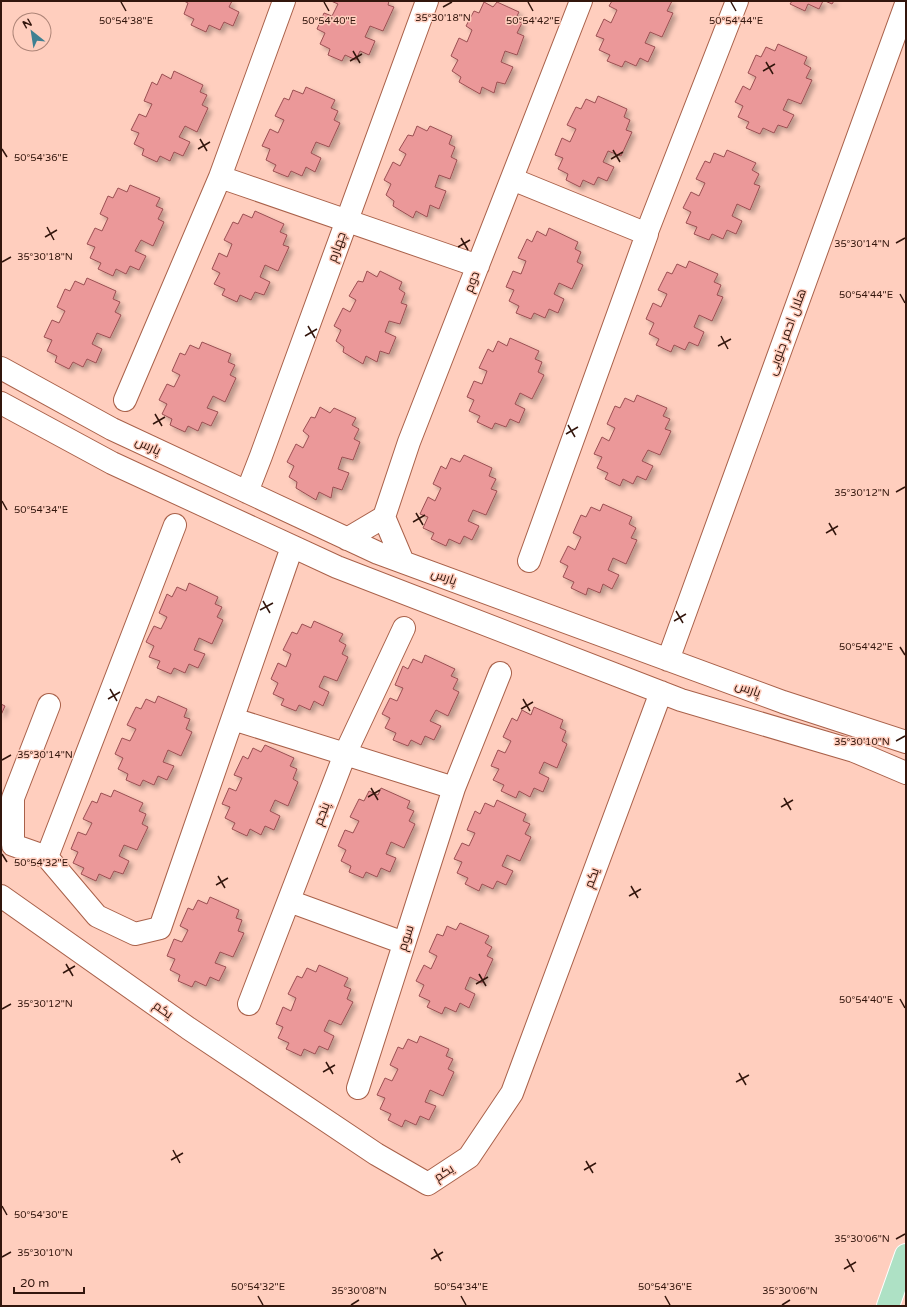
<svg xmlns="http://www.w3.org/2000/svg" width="907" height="1307" font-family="'Varela Round',Cairo,sans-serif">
<defs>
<filter id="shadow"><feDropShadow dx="3.5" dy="3.5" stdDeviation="2" flood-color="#0004"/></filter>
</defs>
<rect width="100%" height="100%" fill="#ffcebe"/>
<path fill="#eb9899" stroke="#9a4f52" filter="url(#shadow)" d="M184,1H232L229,7L239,12L233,26L224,22L220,30L209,25L206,32L191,25L194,19L184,14L188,3Z
M331,1H389L388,5L394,7L383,31L370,26L365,37L375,41L369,55L360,51L356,60L345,55L342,61L328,55L330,49L320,44L325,33L317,29L324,13L332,16L338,4Z
M612,1H672L667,11L673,13L662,37L650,32L645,43L655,47L648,62L640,58L636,66L625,61L622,67L607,61L610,55L599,50L604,39L596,36L604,19L611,23L617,10L609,6Z
M792,1H823L819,9L808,4L805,11L790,4Z
M825,1H834L832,4Z
M484,2L493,7L497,2L519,12L515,20L522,23L517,33L524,36L517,55L505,51L501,62L513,67L505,84L497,82L494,93L482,87L480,94L459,82L461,77L452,71L458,60L451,56L459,38L467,42L472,30L466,26L474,11L479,13Z
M778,44L807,57L804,64L811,68L806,78L812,80L801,104L788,99L783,110L794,115L787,128L778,125L774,133L763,128L760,134L746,128L749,122L738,117L743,106L735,102L743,86L750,90L756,77L748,73L756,55L761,57L766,47L775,51Z
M174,71L203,85L200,92L207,95L202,105L208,108L197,132L185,126L179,137L190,142L183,156L174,152L170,161L160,156L157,162L142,155L144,149L134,144L139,133L131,130L139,114L146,117L152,104L144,101L152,82L157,85L162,74L171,79Z
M306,87L335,100L331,108L338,111L334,120L340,123L329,147L316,142L311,153L321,158L315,172L306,167L302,176L291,171L288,177L273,171L276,165L266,160L270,149L262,146L270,129L278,133L284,120L275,116L284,98L289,100L293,90L303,94Z
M598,96L627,109L624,117L630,120L626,130L632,132L621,156L608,151L603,162L614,167L607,181L598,177L594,185L583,180L580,187L566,180L568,174L558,169L563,158L555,155L562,138L570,142L576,129L567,125L576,107L581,109L586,99L595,103Z
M417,126L427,131L430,126L452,136L449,144L455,147L451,157L457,160L450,179L439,175L435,187L446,191L439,209L430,205L427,217L416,211L413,218L393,206L394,201L386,195L391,184L384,180L393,162L400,166L406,154L399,150L408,135L413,136Z
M727,150L756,163L752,170L759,174L754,184L760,186L750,210L737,204L732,216L742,221L736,234L727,230L723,239L712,234L709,240L694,234L697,227L686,223L691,212L683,208L691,192L699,196L705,183L696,179L705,161L710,163L714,153L724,157Z
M130,185L160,198L156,206L163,209L158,219L164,222L153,246L141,240L135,251L146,256L139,270L130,266L126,274L116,269L113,276L98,269L101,263L90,258L95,247L87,244L95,228L102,231L108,218L100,214L108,196L113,198L118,188L127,192Z
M255,211L284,224L280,232L287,235L283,245L289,247L278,271L265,265L260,277L270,282L264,295L255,292L251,300L240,295L237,302L222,295L225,289L214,284L220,273L212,269L219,253L227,257L232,244L224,240L233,222L238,224L243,214L252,218Z
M549,228L578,242L575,249L581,252L577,262L583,265L572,289L559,283L554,294L564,299L558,313L549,309L545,318L534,313L531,319L516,313L519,306L509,301L514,290L506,287L513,271L521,274L526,261L518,258L527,239L532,242L537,231L546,236Z
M689,261L718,274L714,282L721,285L717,295L723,297L712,321L699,315L694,327L704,332L698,346L689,342L685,350L674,345L671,352L656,345L659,339L649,334L654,323L646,319L653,303L661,307L667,294L658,290L667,272L672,274L677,264L686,268Z
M367,271L377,277L380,271L402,282L399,289L405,293L401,303L407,305L400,324L389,321L385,332L396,337L389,354L380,351L377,362L366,356L363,364L343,352L344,347L336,341L341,330L334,326L343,308L350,312L356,300L349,296L358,281L363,282Z
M87,278L116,291L113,299L120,302L115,312L121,315L110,338L97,333L92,344L102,349L96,363L87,359L83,367L73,362L69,369L55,362L57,356L47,351L52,340L44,337L52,320L59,323L65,311L57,307L65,289L70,291L75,281L84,285Z
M510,338L539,351L535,359L542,362L538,372L544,375L532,399L520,393L515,404L525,409L519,423L510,419L506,427L495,423L492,429L477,422L480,416L469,411L474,400L467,397L474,381L482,384L487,371L479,368L488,349L493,352L498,341L507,346Z
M202,342L231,354L228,362L235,365L230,375L236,378L225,402L213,396L207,408L218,412L211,426L202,422L198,431L188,426L185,432L170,425L172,419L162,414L167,404L159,400L167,384L174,387L180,375L172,371L180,353L185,355L190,345L199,349Z
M637,395L667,408L663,416L670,419L665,429L671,431L660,455L648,450L642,461L653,466L646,480L637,476L633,484L623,479L620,486L605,479L608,473L597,468L602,457L594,454L602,437L609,441L615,428L607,424L615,406L620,408L625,398L634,402Z
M320,407L330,413L334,408L356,418L352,425L359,429L354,439L360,442L353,460L342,457L338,469L349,473L342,490L333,487L331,498L319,492L316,500L296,488L297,482L289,477L294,466L287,462L296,444L303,448L309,436L303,431L311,417L315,418Z
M464,455L492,468L489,476L496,479L491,489L497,491L486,515L473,510L468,521L479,526L472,540L464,536L460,544L449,539L446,546L431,539L434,533L423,528L428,517L420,514L428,497L435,501L441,488L433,484L441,466L446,469L451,458L460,462Z
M603,504L632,517L629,524L636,528L631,538L637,540L626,564L613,558L608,570L619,575L612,589L603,584L600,593L588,588L586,595L571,588L574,582L563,577L568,566L560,562L568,546L575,550L581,537L573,533L581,515L586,517L591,507L600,511Z
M189,583L218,597L215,604L222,607L217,617L223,620L212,644L199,638L194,650L205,654L198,668L189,664L185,673L174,668L171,674L157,668L160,661L149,657L154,646L146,642L154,626L161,629L167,617L159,613L167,594L172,597L177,587L186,591Z
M314,621L343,634L339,641L346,645L342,654L348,657L337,681L324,676L319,687L329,692L323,706L314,701L310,710L299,705L296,711L281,705L284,699L273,694L278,683L271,679L278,663L286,667L291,654L283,650L292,632L297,634L302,624L311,628Z
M425,655L455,669L451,676L458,679L453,689L459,692L448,716L436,710L430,721L441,726L434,740L425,736L421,745L411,740L408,746L393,740L396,733L385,728L390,718L382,714L390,698L397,701L403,688L395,685L403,666L408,669L413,659L422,663Z
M158,696L187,709L184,717L190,719L186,729L192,732L181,756L168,750L163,762L174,766L167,780L158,776L154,785L143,780L140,786L126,780L128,774L118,769L123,758L115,754L122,738L130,741L136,729L127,725L136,707L141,709L146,699L155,703Z
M1,704L5,706L1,715Z
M534,707L563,720L560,728L566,731L562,741L567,744L557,768L544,762L539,773L549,778L543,792L534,788L530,797L519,791L516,798L501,791L504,785L493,780L499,769L491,766L498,750L505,753L511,741L503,737L512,718L517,721L522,710L531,715Z
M265,745L294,758L290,766L297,769L293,779L298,782L288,806L275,800L270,811L280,816L274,830L265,826L261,835L250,829L247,836L232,829L235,823L225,818L230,807L222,804L229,788L236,791L242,778L234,775L243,756L248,759L253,748L261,752Z
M381,788L410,801L407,808L414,811L409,821L415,824L404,848L391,842L386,854L396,858L390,872L381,868L377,877L366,872L363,878L349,872L351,866L341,861L346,850L338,846L345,830L353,833L359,821L350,817L359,799L364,801L369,791L378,795Z
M114,790L143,803L139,811L146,814L142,824L148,827L137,850L124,845L119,856L129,861L123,874L114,871L110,879L99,874L96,881L81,874L84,868L73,863L78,852L71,849L78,832L86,835L92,823L83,819L92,801L97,803L101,793L111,797Z
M497,800L526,814L523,821L530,824L525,834L531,837L520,861L507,855L502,866L513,871L506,885L497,881L493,889L482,884L479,891L465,884L468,878L457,873L462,862L454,859L462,843L469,846L475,833L467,830L475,811L480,814L485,803L494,807Z
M210,897L239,910L236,918L242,920L238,931L244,933L233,957L220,952L215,963L226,967L219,981L210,977L206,986L195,981L192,987L178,981L180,975L170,970L175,959L167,956L174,939L182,942L188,930L180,926L188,908L193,910L198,900L207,904Z
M460,923L489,936L485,943L492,947L487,956L493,959L482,983L470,977L465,989L475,994L469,1008L460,1003L456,1012L445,1007L442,1014L427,1007L430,1001L419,996L424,985L416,981L424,965L431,969L437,956L429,952L437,934L443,936L447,926L456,930Z
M319,965L348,978L344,986L351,989L347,999L353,1002L341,1025L329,1020L324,1031L334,1036L328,1050L319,1046L315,1054L304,1049L301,1056L286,1049L289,1043L278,1038L283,1027L276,1024L283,1007L291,1011L296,998L288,994L297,976L302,978L307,968L316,972Z
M420,1036L449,1049L446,1056L453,1059L448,1069L454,1072L443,1096L430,1090L425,1102L436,1106L429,1120L420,1116L416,1125L405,1120L402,1127L388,1120L391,1114L380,1109L385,1098L377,1095L385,1078L392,1081L398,1069L390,1065L398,1047L403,1049L408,1039L417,1043Z"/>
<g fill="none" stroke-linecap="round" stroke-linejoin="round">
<g stroke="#a9614a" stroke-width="24">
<path id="minor" d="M284,1L220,177L478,266
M512,179L647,234L529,561
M645,237L737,1
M1,368L112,429L378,553L783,702L906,742
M125,400L220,177
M1,403L112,463L337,567L681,700L854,751L906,773
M247,492L261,456L427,1
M175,525L47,857L97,916L135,934L160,928L292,547
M347,539L384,517
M403,562L384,517L409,442L581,1
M668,660L906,4
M233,719L454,788L358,1088
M454,788L500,673
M47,857L13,845V798L49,705
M1,896L188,1028L376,1154L428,1184L469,1157L512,1093L661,692
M289,901L404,943
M249,1004L345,754L404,628"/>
</g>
<g stroke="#fff" stroke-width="24">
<path id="major" d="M888,1306L906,1255"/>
</g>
<use href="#minor" stroke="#fff" stroke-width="22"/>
<use href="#major" stroke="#aee1c5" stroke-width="22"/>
</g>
<path fill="none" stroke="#33160d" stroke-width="1.5" d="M121,2L126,11M324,2L329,11M528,2L533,11M731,2L736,11M443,7L452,2M353,51L360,63M350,61L362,54M766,62L773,74M763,71L775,64M200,139L207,151M2,149L7,157M198,149L210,142M613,150L620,162M611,159L623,152M47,227L54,240M45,237L57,230M461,238L468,250M896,243L905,238M458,247L470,240M2,262L11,257M900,294L905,303M308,326L315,338M305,336L317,329M721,336L728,349M718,346L731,339M155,414L162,426M153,424L165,417M568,425L575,437M566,434L578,427M896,492L905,487M2,501L7,510M416,513L423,525M413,522L425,515M829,523L836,535M826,533L838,526M263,601L270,613M260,610L273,603M676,611L683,623M674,621L686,614M900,647L905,655M110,689L117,701M108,699L120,692M523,699L530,711M521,709L533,702M896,741L905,736M2,760L11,755M371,788L378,800M368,797L380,790M784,798L791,810M781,807L793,800M2,854L7,862M218,876L225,888M216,885L228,878M631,886L638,898M629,896L641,889M66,964L73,976M63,973L75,966M479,974L486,986M476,984L488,977M900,999L905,1008M2,1009L11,1004M326,1062L333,1074M323,1072L335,1065M739,1073L746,1085M736,1082L749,1075M173,1150L180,1163M171,1160L183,1153M586,1161L593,1173M584,1170L596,1163M2,1206L7,1215M896,1239L905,1234M434,1249L441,1261M2,1257L11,1252M431,1259L443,1252M847,1259L854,1272M844,1269L856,1262M258,1296L263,1305M461,1296L466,1305M665,1296L670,1305M351,1305L359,1300M782,1305L790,1300"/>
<g text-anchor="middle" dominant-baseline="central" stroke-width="3" stroke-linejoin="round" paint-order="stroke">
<g font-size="13" fill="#33160d" stroke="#ffcebe">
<text transform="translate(337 247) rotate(-70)">چهارم</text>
<text transform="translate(472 282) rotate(-69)">دوم</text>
<text transform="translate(787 332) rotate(-70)">هلال احمر جنوبی</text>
<text transform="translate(148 446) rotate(25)">پارس</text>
<text transform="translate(444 577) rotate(20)">پارس</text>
<text transform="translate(748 689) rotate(20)">پارس</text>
<text transform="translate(322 814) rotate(-69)">پنجم</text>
<text transform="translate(592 878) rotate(-70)">یکم</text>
<text transform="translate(406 938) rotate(-72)">سوم</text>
<text transform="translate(163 1010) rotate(35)">یکم</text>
<text transform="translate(444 1173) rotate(-33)">یکم</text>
</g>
</g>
<g font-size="10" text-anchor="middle" fill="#33160d" stroke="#ffcebe" stroke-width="3" stroke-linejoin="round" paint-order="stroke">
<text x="443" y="21">35°30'18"N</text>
<text x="126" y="24">50°54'38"E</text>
<text x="329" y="24">50°54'40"E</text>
<text x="533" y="24">50°54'42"E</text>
<text x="736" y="24">50°54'44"E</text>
<text x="41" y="161">50°54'36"E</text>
<text x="862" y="247">35°30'14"N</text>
<text x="45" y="260">35°30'18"N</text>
<text x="866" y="298">50°54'44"E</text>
<text x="862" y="496">35°30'12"N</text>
<text x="41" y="513">50°54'34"E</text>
<text x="866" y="650">50°54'42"E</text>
<text x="862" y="745">35°30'10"N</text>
<text x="45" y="758">35°30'14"N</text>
<text x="41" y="866">50°54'32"E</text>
<text x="866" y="1003">50°54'40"E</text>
<text x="45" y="1007">35°30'12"N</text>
<text x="41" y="1218">50°54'30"E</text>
<text x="862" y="1242">35°30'06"N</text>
<text x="45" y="1256">35°30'10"N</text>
<text x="258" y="1290">50°54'32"E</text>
<text x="461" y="1290">50°54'34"E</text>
<text x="665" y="1290">50°54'36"E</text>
<text x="359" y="1294">35°30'08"N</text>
<text x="790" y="1294">35°30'06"N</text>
</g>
<rect width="907" height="1307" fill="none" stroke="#33160d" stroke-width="4"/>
<g transform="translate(32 32) rotate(330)"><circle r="19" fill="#ffcebe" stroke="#ad8477"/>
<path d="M0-3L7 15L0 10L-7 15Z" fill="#3f8092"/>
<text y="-6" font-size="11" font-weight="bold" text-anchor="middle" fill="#33160d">N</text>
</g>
<path d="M14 1287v6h70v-6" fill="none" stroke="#33160d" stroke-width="2"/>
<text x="20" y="1287" font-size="12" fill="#33160d" stroke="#ffcebe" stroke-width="3" paint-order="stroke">20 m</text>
</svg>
